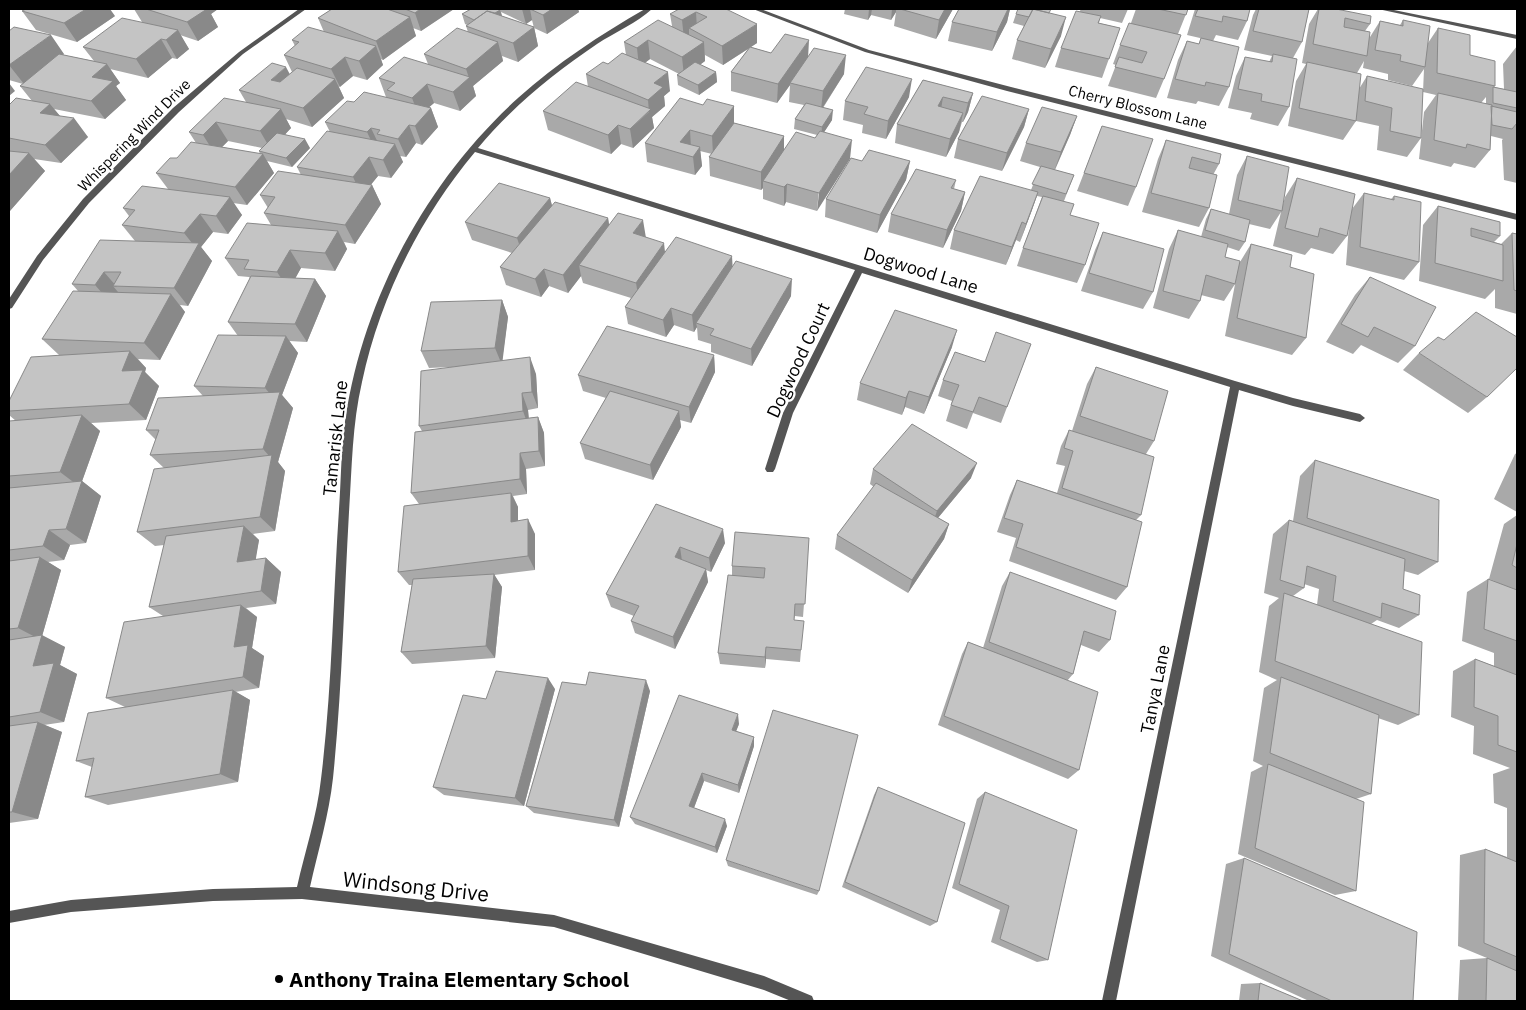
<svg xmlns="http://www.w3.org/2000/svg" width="1526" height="1010" font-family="'IBM Plex Sans',sans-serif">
<rect width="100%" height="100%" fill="#fff"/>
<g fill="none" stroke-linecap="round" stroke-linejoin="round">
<path fill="#555" fill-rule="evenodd" d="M299,9H306L243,54L179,112L89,203L43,260L12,308L9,309V299L37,256L83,199L173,108L239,52Z
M645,9H652C638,22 614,33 597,44C553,74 512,107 478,148L1235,381L1293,398L1360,414L1365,418L1360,422L1293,406L1239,390L1116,1001H1102L1230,387L862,273L793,413L775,469L773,472H767L765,469L783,413L855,270L475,152C420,218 380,297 362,382C352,425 352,468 349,512C344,601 342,690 333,778C329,815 318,851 310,887L554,915L764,976L812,996L814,1001H791L764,990L554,927L302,899L213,901L71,912L9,923V911L71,900L213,889L297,887C305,851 317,816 321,779C332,690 333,599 339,509C341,482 341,455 344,429C360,304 425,182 518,98C557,63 600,35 645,9Z
M753,9H761L869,50L1011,87L1517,214V220L1007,91L865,52Z
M1378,9H1389L1517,35V39Z"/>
</g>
<path fill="#a9a9a9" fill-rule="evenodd" d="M134,9H218L211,14L218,27L198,41L180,35L189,49L177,59L172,58L148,78L110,69L120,83L116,86L126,100L105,119L54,109L60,116L88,137L61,163L34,159L45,171L9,212V105L32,101L20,86L23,84L9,80V31L64,54L63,55L94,61L83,47L142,22Z
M332,9H454L421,31L413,28L416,36L383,60L381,59L383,65L367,80L353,76L339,87L344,98L312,127L286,119L291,128L285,134L310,148L292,167L267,161L274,173L247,205L233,203L242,215L228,234L213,232L201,247L212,261L188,306L180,305L185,312L160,360L138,359L146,368L145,372L159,386L146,420L91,423L100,431L82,481L101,496L86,543L70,545L64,560L48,562L61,570L42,636L65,647L60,665L77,674L64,722L44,725L62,732L38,819L9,823V421H16L9,415V401L59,355L42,339L78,291L72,284L135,241L122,225L129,216L123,208L168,189L156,173L177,158L196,143L189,132L246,102L239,90L290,74L292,72L284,55L295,46L292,40L324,32L318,18ZM228,141L262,148L259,151L260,154L222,147Z
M471,9H578L579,12L547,34L534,28L532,20L526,24L501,12L502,16L534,27L538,46L518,62L502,56L503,61L473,86L476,96L460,111L434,103L429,107L431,108L438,127L422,145L416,143L406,157L400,156L403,162L391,178L378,176L370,185H372L381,204L355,244L344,242L347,249L335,271L301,268L295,278L315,279L326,296L307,342L289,341L298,353L282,395L293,408L278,462L285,471L275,531L253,534L259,540L255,560L266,558L281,572L276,604L246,608L257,617L252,648L264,656L259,688L235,692L250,700L238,782L108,805L85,797L92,767L76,761L125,707L106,698L163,616L149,607L164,545L155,546L137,532L164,468L150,455L156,440L146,430L203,396L194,386L238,336L228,322L250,278L249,277L238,276L225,258L271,225L264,213L268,208L260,195L301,175L297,167L330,132L325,122L354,102L386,97L379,78L428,64L424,54L468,32L466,26L467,25L465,24L462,14Z
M726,9L757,43L751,47L771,53L808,56L844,74L823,108L832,120L824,132L817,211L786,202L784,206L763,199V188L761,190L710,176L709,157L712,154L700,151L702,166L695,175L647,162L645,143L703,105L734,106V123L784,136V150L815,138L817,135L794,129L795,119L804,105L789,102L790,85L777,103L731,91V72L748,49L723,65L705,55V61L700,65L716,72L717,82L699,95L678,85L677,75L679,74L650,59L645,63L670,91L664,96L665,106L652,117L654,128L633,148L621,144L611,154L548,130L543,111L588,87L586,74L626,55L624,42L672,26L670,14Z
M845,9H953L936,39L894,26L896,12L891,20L871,15L868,20L844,14Z
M959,9H1010L1007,22L992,51L948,41L952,22Z
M1081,9H1128L1122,23L1100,18L1099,23L1120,28L1102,78L1055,67L1061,48Z
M1136,9H1188L1178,34L1164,79L1156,98L1108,86L1116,65L1113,64L1120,45L1131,23Z
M1195,9H1250L1247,21L1238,40L1216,35L1213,41L1187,35Z
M1256,9H1309L1302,42L1293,58L1289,107L1278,126L1250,119L1252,113L1228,108L1236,76L1245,57L1269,62L1272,56L1244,50L1253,15Z
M1318,9H1336L1370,24L1365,31L1370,37L1380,21L1400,25L1403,20L1428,43L1438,28L1470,55L1495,86L1494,87L1504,89L1503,64L1517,46V183L1504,180L1502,140L1503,139L1491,136L1490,150L1475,168L1454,163L1451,167L1419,159L1424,112L1436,95L1423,92L1424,69L1412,86L1388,80V74L1363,68L1364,61L1357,73L1359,89L1367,76L1421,138L1407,157L1377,150L1379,126L1356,121L1343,140L1288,126L1296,81L1306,64L1302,63L1309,24ZM1486,97V104L1481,103Z
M22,11L115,16L77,42L36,30Z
M1050,13L1061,36L1045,68L1012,59L1017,40L1024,26L1013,23L1016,14Z
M1201,38L1229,87L1219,106L1198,101L1196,104L1167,98L1178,60L1187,41L1199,44Z
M923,80L973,93L968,112L963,122H962L959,132L946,157L895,143L897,124Z
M909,97L886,139L862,133L863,125L843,120L845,101Z
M1029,109L1024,127L1002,171L954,158L958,139Z
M1077,116L1070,135L1055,170L1074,175L1064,201L1070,215L1085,265L1077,283L1017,266L1023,248L1042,197L1037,196L1020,242L1016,240L1006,265L950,249L954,230L1031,190L1040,167L1020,161L1026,143Z
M1102,126L1136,187L1128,206L1077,191Z
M1166,140L1219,164L1213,175L1209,208L1199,227L1142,212L1158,159Z
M1247,156L1283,204L1285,197L1297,178L1352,209L1364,193L1391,199L1394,196L1419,262L1404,280L1346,265L1349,224L1347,236L1333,254L1311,248L1305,255L1273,246L1281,212L1270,229L1249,224L1245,242L1239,251L1227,247L1225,257L1240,262L1251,244L1290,267L1306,338L1292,355L1225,336L1237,274L1235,284L1224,301L1201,295L1200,301L1189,319L1153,308L1169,249L1178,230L1201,237L1206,219L1211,209L1229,214L1237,175Z
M862,161H910L906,180L877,233L825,217L826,199Z
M956,180L954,189L965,192L961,211L943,248L888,232L891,214Z
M550,198L552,206L608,218L609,225L646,237L665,253L732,266L791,296L752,366L711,352V344L698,340L697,327L694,332L674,325L666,337L628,324L625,307L631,298L583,283L581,276L568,293L549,286L541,297L506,285L500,267L512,253L472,240L465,222Z
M1438,206L1500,236L1494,242L1501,244L1512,233L1517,234V314L1495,308V289L1485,299L1419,281L1423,225Z
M1103,232L1153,292L1143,309L1081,291L1095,250Z
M1370,277L1415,346L1398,363L1361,345L1353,354L1326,342L1355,295Z
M502,300L508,317L502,360L536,374L538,408L528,410L529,418L538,417L544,433L545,466L526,469L527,494L513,496L518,507V521L535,534V570L494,575L502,587L495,658L412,664L401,652L412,585H409L398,572L419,504L411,493L422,431L419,426L450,367L429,368L421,351Z
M1031,344L1001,423L973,413L967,429L946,421L952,401L938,396L943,380L985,362Z
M952,347L924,414L905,407L902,415L857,400L860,383Z
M1419,353L1487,397L1468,413L1403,370Z
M714,355L715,372L691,423L680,420L681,427L653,480L585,459L580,443L606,398L583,391L578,375Z
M1096,367L1154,441L1146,454L1141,515L1136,520L1127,587L1116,600L1009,561L1016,538L997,532L1010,495L1017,480L1057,493L1065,466L1056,464L1061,446L1069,430L1072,431L1087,384Z
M1517,453V512L1494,499L1515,454Z
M1315,460L1438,562L1418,575L1404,571L1403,589L1419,615L1399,628L1377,620L1371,624L1419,715L1398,725L1378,718L1371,794L1356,799V891L1335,895L1238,854L1251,772L1263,766L1253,761L1264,688L1277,680L1259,672L1269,606L1279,598L1264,593L1273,534L1289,520L1293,521L1300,476ZM1304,584L1319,589L1317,605L1293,596L1304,588Z
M873,469L971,478L938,518L949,524L944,539L908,593L835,549L837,535L874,487L870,484Z
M656,504L725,543L711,572L706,570L708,582L675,649L635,633L631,621L634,616L611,607L606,594Z
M1517,515V1001H1458L1460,960L1487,958L1458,946L1460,855L1485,849L1507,857V808L1494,803L1493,774L1510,768L1473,754L1474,726L1451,717L1453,671L1475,659L1494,666V653L1462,641L1467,592L1488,579L1497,582L1489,579L1504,524Z
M809,538L803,617L795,616L794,620L801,650L800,662L766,659L765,668L720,664L718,653L732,575V566Z
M1010,572L1110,640L1099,652L1081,645L1073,674L1067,681L1079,770L1068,779L938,725L962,654L968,642L983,648L1002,586Z
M586,685L650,691L619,827L534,813L526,806Z
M555,689L524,806L444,795L433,787L486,699Z
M739,724L736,731L754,737V746L739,793L704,781L694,808L727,826L717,853L635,824L630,817Z
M878,787L937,922L930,926L842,887L874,795Z
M985,792L1048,960L1037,962L991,942L1000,910L952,888L977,799Z
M1244,858L1413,1001H1309L1211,956L1226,864Z
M726,860L819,891L817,895L728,866Z
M1260,983L1303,1001H1239L1241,984Z"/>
<path fill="#898989" d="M86,9H110L115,16L77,42L64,23Z
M194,9H218L211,14L218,27L198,41L187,22Z
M420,9H454L421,31L415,13Z
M522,9H540H530L532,20L526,24Z
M552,9H578L579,12L547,34L543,15Z
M869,9H872L871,15L868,20Z
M892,9H896V12L891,20Z
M945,9H953L936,39L939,20Z
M1008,9H1010L1007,22L992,51L997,32Z
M500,10L503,19L480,23Z
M696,12L697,30L689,28V35L684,39L682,20Z
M410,17L416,36L383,60L376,41Z
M1066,17L1061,36L1045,68L1051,49Z
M757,24V43L723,65L722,46Z
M534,27L538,46L518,62L513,43Z
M178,30L189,49L177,59L166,40Z
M51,35L64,54L24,84L9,65Z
M161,39L172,58L148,78L136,59Z
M648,40L650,59L639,67L637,48Z
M809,40L808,59L790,83V85L777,103L778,84Z
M498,42L503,61L473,86L476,96L460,111L453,92L469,78L466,69Z
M704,42L705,61L684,76L682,57Z
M376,46L383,65L367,80L359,61Z
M846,55L844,74L821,110L823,91Z
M345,57L353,76L340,87L331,69Z
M107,64L120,83L116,86L126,100L105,119L91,101L92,77Z
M286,67L296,86L271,80Z
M668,72L670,91L664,96L665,106L652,117L654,128L633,148L630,129L649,112L648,100L654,83Z
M716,72L717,82L699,95L698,85Z
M335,79L344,98L312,127L303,108Z
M912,79L909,97L886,139L888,121Z
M9,83L15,91L9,96Z
M427,84L434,103L419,116L412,98Z
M973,93L968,112L963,122L968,103Z
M943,97L940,116L938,106Z
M50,104L65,122L40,113Z
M734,106V125L713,154L712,136Z
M431,108L438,127L422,145L415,126Z
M281,109L291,128L271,150L260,131Z
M1029,109L1024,127L1002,171L1007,153Z
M833,110L832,120L821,137L822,127Z
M963,113L959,132L946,157L950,139Z
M1077,116L1070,135L1054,171L1061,152Z
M74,118L88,137L61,163L45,145Z
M216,122L228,141L215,154L203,135Z
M409,125L416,143L406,157L398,139Z
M618,125L621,144L611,154L608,135Z
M371,128L380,147L376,151L367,132Z
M690,130L691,148L680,142Z
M784,136V155L763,181V188L761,190V172Z
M305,139L310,148L292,167L286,158Z
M852,140L850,159L817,211L819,193Z
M395,144L403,162L391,178L383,160Z
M700,147L702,166L695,175L693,157Z
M29,153L45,171L9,212V175Z
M263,154L274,173L247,205L235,187Z
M369,157L378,176L362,196L353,177Z
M910,161L906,180L877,233L880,215Z
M787,184L786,202L784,206V187Z
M372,185L381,204L355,244L345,225Z
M965,192L961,211L943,248L947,230Z
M1038,192L1032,210L1020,242L1026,224Z
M230,197L242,215L228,234L216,216Z
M550,198L555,217L523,256L517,238Z
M200,214L213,232L201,247L212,261L188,306L174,288L196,248L184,233Z
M608,218L611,237L579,265L581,276L568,293L563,275Z
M643,220L646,238L633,233Z
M1022,222L1016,240L1006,265L1012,247Z
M338,231L347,249L335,271L325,253Z
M664,243L666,261L639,301L636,283Z
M290,250L301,268L289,290L277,272Z
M732,256L733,273L696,323L697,327L694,332L692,315Z
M544,269L549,286L541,297L535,279Z
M104,272L117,287L113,286L118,292L111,303L95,285Z
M315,279L326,296L307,342L295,324Z
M792,279L791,296L752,366L751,349Z
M171,294L185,312L160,360L144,343Z
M502,300L508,317L502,365L495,348Z
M671,308L674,325L666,337L663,320Z
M957,330L952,347L924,414L929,397Z
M286,336L298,353L282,395L293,408L278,462L285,471L275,531L260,517L271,458L263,449L277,402L265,388Z
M130,351L146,368L145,372L159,386L146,420L129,404L122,371Z
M714,355L715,372L691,423L689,407Z
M530,357L536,374L538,408L532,392Z
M909,391L905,407L902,415L906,398Z
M522,393L528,410L529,428L523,411Z
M679,411L681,427L653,480L650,465Z
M82,415L100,431L80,487L60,472Z
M538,417L544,433L545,466L539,451Z
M520,453L526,469L527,494L520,479Z
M977,463L971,478L932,525L937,511Z
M82,481L101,496L86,543L66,529Z
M511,493L518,507V536L511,522Z
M528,519L535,534V570L528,556Z
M949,524L944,539L908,593L912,580Z
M244,526L259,540L253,576L237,562Z
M723,529L725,543L711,572L709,558Z
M49,530L70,545L64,560L43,546Z
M680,547L682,561L675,557Z
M40,557L61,570L41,640L18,628Z
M266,558L281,572L276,604L261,591Z
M706,569L708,582L675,649L673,637Z
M494,574L502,587L495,658L486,646Z
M241,605L257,617L252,648L264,656L259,688L243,677L234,647Z
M42,635L65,647L60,665L77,674L64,722L40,712L33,666Z
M766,647V659L765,668V657Z
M548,678L555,689L524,806L515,798Z
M646,680L650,691L619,827L614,820Z
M233,690L250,700L238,782L220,774Z
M738,714L739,724L733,739L732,730Z
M38,722L62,732L38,819L12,812Z
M754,737V746L739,793L738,785Z
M702,773L704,781L692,813L689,806Z
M725,819L727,826L717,853L715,847Z"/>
<path fill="#c4c4c4" stroke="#898989" d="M26,9H86L64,23L22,11Z
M146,9H207L187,22Z
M332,9H387L410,17L376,41L318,18Z
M405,9H420L415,13Z
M471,9H498L500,10L495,13L487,11L474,20L462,14Z
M530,9H552L543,15Z
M679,9H726L757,24L722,46L689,28L707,17L696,12L682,20L670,14Z
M900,9H945L939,20Z
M959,9H1008L997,32L952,22Z
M1018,9H1051L1049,13L1033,9L1029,17L1016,14Z
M1033,9L1066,17L1051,49L1017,40Z
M1158,9H1188L1186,15Z
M1198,9H1250L1247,21L1223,16L1222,22L1195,16Z
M1259,9H1309L1302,42L1253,31Z
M1319,9H1336L1371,16L1370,24L1345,18L1344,27L1370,32L1367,56L1313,44Z
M487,11L534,27L513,43L466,26Z
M1076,11L1101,16L1098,23L1120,28L1109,59L1061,48Z
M122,18L178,30L166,40L161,39L136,59L83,47Z
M658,20L704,42L682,57L648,40L637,48L624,42Z
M1403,20L1430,26L1425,67L1400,61L1401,55L1375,50L1380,21L1403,26Z
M1129,23L1181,35L1164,79L1115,67L1119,57L1142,63L1147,52L1120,45Z
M14,27L51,35L9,65V31Z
M308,27L376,46L359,61L345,57L331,69L284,55L299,42L292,40Z
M457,28L498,42L466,69L424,54Z
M1438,28L1470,35V55L1495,61V86L1437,73Z
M785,34L809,40L778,84L731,72L750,47L771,53Z
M1201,38L1239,47L1229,87L1206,82L1205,86L1175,79L1187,41L1199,44Z
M814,48L846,55L823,91L790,83Z
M622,53L668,72L654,83L663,87L648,100L586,74L603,62L608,64Z
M59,54L107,64L92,77L113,81L91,101L20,86Z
M1273,54L1297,59L1289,107L1261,101L1262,94L1238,89L1245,57L1272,62Z
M404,57L470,77L453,92L427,84L412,98L387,90L395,83L379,78Z
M695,62L716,72L698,85L677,75Z
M1307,62L1361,74L1356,121L1299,108Z
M272,63L286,67L271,80L280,82L297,68L335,79L303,108L239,90Z
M866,67L912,79L888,121L864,114L868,107L845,101Z
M1367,76L1423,89L1421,138L1390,131L1392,108L1365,101Z
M923,80L973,93L968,103L943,97L938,106L963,113L950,139L897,124Z
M576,82L651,109L630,129L618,125L608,135L543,111Z
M1493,87L1517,92V108L1493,103Z
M364,92L431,108L415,126L409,125L398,139L377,134L380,130L371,128L367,132L325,122L347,101L354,102Z
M1438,93L1492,105L1490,150L1467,144L1466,148L1434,140Z
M982,96L1029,109L1007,153L958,139Z
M16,98L50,104L40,113L74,118L45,145L9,138V105Z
M224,98L281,109L260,131L216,122L203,135L189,132Z
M680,98L703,105L707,99L734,106L712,136L690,130L680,142L700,147L693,157L645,143Z
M806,103L833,110L822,127L795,119Z
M1491,106L1517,112V123L1512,129L1492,125Z
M1042,107L1077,116L1061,152L1026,143Z
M734,123L784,136L761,172L709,157Z
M1102,126L1153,139L1136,187L1084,173Z
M327,131L395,144L383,160L369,157L353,177L297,167Z
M820,131L852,140L819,193L787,184L784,187L763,181L796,132L815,138Z
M277,133L305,139L286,158L259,151Z
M1166,140L1221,154L1219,164L1192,157L1189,168L1217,175L1209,208L1151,193Z
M191,142L263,154L235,187L156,173L170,158H177Z
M869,150L910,161L880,215L826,199L851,158L862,161Z
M9,151L29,153L9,175Z
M1247,156L1289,167L1282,211L1238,200Z
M1041,166L1074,175L1066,194L1032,184Z
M916,169L956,180L951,188L965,192L947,230L891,214Z
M278,171L372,185L345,225L264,213L275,197L260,195Z
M980,176L1038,192L1026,224L1022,222L1012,247L954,230Z
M1297,178L1355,194L1347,236L1320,228L1318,237L1285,228Z
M499,183L550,198L517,238L465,222Z
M142,186L230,197L216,216L200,214L184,233L122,225L135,210L123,208Z
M1364,193L1394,200V196L1421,202L1419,262L1360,247Z
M1043,196L1074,204L1070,215L1099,223L1085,265L1023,248Z
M555,202L608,218L563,275L544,269L535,279L500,267Z
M1438,206L1500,222V236L1471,228V236L1503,245V281L1435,263Z
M1211,209L1250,220L1245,242L1205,230Z
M618,213L643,220L633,233L664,243L636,283L579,265Z
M247,223L338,231L325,253L290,250L277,272L244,269L249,260L225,258Z
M1178,230L1228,244L1225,257L1240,261L1235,284L1206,275L1200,301L1163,291Z
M1103,232L1164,249L1153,292L1089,273Z
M1512,233L1517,234V291L1514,290Z
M676,237L732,256L692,315L671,308L663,320L625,307Z
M100,240L199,243L174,288L113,286L121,272H104L95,285L72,284Z
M1251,244L1292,255L1290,267L1314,274L1306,338L1237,318Z
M736,261L792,279L751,349L710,335L714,329L696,323Z
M251,276L315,279L295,324L228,322Z
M1370,277L1436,307L1415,346L1374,327L1368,337L1341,324Z
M73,291L171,294L144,343L42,339Z
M502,300L495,348L421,351L431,302Z
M895,310L957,330L929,397L909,391L906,398L860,383Z
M1476,312L1517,337V368L1487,397L1419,353L1438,337L1444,340Z
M607,326L714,355L689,407L578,375Z
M996,332L1031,344L1007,407L979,397L973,412L951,405L959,385L943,380L955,352L985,362Z
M218,335L286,336L265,388L194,386Z
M130,351L122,371L143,370L129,404L9,411V401L31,357Z
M530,357L532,392L522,393L523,411L419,426L421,371Z
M1096,367L1168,391L1154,441L1080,416Z
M610,391L679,411L650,465L580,443Z
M280,392L263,449L150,455L159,430H146L158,398Z
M82,415L60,472L9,476V421Z
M538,417L539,451L520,453V479L411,493L415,432Z
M912,424L977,463L937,511L873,469Z
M1069,430L1154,457L1141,515L1062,488L1073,451L1064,448Z
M272,455L260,517L137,532L154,469Z
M1315,460L1439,500L1438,562L1307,518Z
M1017,480L1142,522L1127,587L1016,547L1023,524L1004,518Z
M82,481L66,529L49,530L43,546L9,550V488Z
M876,483L949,524L912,580L837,535Z
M511,493V522L528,519V556L398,572L404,506Z
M656,504L723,529L709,558L680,547L675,557L706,569L673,637L631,621L639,606L606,594Z
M1289,520L1405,559L1403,589L1420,595L1419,615L1382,603L1381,618L1333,601L1336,576L1307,566L1304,588L1280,580Z
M244,526L237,562L266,558L261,591L149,607L166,536Z
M735,532L809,538L805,604H795L794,620L804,621L801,650L766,647L765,657L718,653L728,575L764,578L765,568L732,566Z
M1517,544V568L1512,565Z
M40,557L18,628L9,629V561Z
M1010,572L1116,611L1110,640L1084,631L1073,674L989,642Z
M494,574L486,646L401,652L413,579Z
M1488,579L1517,590V641L1484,629Z
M1284,593L1422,642L1419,715L1275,661Z
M241,605L234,647L248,645L243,677L106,698L124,622Z
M42,635L33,666L54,663L40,712L9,717V640Z
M968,642L1098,692L1079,770L944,716Z
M1475,659L1517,675V752L1498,745V716L1474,707Z
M496,671L548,678L515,798L433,787L463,695L486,699Z
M589,672L646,680L614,820L526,806L562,682L586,685Z
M1281,677L1379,715L1371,794L1270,753Z
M233,690L220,774L85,797L94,758L76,761L88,713Z
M679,695L738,714L732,730L754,737L738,785L702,773L689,806L725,819L715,847L630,817Z
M773,710L858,735L819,891L726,860Z
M38,722L12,812H9V726Z
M1268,764L1364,802L1356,891L1255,848Z
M878,787L965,823L937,922L845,882Z
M985,792L1077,830L1048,960L1000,939L1009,906L959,884Z
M1485,849L1517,862V957L1484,943Z
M1244,858L1417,932L1413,1001H1332L1229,954Z
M1487,958L1517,971V1001H1486Z
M1260,983L1303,1001H1258Z"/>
<circle fill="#000" stroke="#fff" stroke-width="2" cx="279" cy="979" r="5"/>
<g text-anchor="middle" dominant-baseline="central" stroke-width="4.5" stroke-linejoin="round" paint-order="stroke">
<g font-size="15" fill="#000" stroke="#fff">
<text transform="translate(1138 107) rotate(14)">Cherry Blossom Lane</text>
<text transform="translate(134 135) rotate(-45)">Whispering Wind Drive</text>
</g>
<g font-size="18" fill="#000" stroke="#fff">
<text transform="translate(921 270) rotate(17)">Dogwood Lane</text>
<text transform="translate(798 360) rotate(-65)">Dogwood Court</text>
<text transform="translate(335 438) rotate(-84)">Tamarisk Lane</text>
<text transform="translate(1155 689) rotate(-79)">Tanya Lane</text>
</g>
<g font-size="21" fill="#000" stroke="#fff">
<text transform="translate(416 886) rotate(6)">Windsong Drive</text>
</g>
<g font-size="21" font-weight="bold" fill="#000" stroke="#fff" text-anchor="start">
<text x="289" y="979">Anthony Traina Elementary School</text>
</g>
</g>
<rect width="1526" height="1010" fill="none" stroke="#000000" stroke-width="20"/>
</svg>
